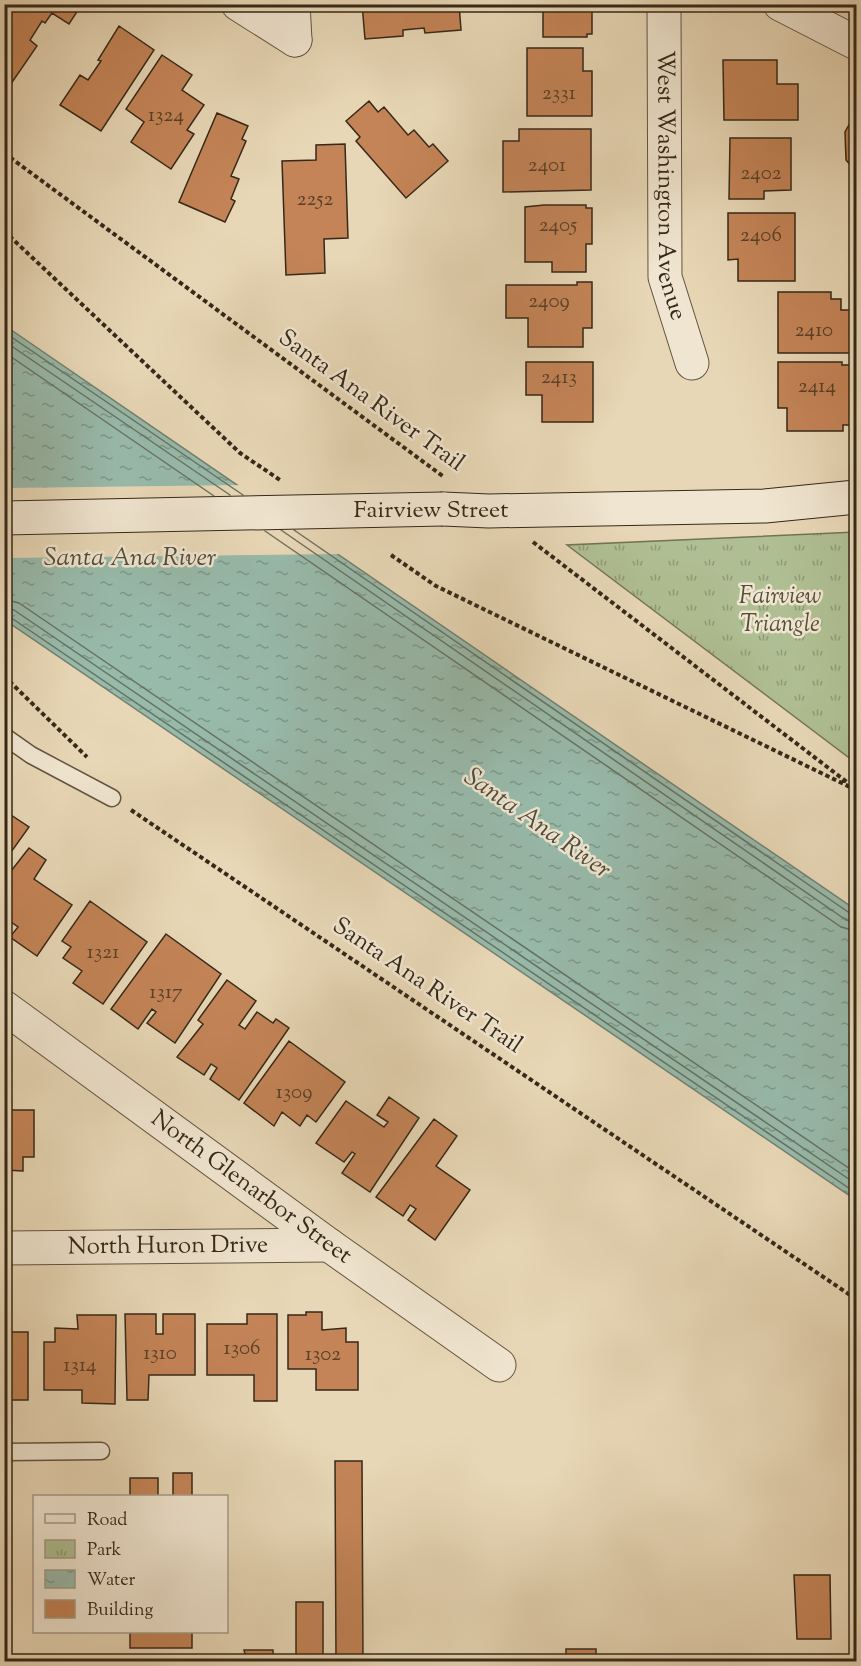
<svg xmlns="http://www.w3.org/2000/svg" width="861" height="1666" font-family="'Sorts Mill Goudy',serif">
<defs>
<pattern id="park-tufts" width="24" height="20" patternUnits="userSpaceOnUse" patternTransform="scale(1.5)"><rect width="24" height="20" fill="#afbf93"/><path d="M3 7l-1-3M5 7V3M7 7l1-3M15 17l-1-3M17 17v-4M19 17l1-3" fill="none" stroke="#8f9b77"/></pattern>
<pattern id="water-ripples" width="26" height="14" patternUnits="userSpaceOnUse" patternTransform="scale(1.5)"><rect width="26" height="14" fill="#98baab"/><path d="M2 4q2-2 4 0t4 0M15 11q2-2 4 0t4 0" fill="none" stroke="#7d978a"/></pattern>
</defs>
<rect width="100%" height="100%" fill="#e8d7b6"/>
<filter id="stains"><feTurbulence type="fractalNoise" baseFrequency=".00333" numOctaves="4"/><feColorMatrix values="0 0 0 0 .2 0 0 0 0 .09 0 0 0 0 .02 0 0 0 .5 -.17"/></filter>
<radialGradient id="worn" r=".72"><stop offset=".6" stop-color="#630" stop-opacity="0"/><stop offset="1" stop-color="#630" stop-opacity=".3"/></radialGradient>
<path fill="url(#park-tufts)" stroke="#727456" stroke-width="1.5" d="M856,532V763L567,545Z"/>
<path fill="url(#water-ripples)" stroke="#708071" stroke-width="1.5" d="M4,325L856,910V1200L5,620Z"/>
<path fill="#e8d7b6" d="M245,485L344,554L5,558V488Z"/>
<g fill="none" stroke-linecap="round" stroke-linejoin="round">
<path stroke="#667262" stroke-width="1.5" d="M4,332L243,495
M4,341L230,495
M4,352L214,496
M281,530L846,920L856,922
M294,530L851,914L856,915
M265,531L841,927L856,931
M4,599L19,603L856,1173
M4,608L14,610L856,1184
M4,615L10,617L856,1193"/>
</g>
<path fill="#c48457" stroke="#352919" stroke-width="1.5" d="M6,4H82L69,24L52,13L45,23L42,21L30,40L37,46L6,91Z
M362,4H459L461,30L425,33L424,28L403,30V36L365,39Z
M543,4H592V34H587V37H543Z
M119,26L154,50L101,131L60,105L80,75L88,80L101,61L98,60Z
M527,48H583V71H592V116H527Z
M162,55L192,75L182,90L204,105L187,130L194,134L171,169L131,142L144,122L126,109Z
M723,60H777V84H798V120H724Z
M369,101L378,112L384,107L408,135L414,130L429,147L433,144L448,161L406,198L356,141L360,137L346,121Z
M217,113L248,126L242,139L246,141L231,176L239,179L231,199L235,201L225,222L179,202Z
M854,116L856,117V206L851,203L852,167L846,160L845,132Z
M519,129H591V190L503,192V141H519Z
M730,138H791V190L764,191V199H729Z
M345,144L348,238L324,239L325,273L286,275L282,161L316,160V145Z
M544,205H586V208H592V244H586V272H552V262H525V207Z
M728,213H795V281H738V259L728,260Z
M577,282H592V328H583V347H528V318H506V285H577Z
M778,292H831V299H841V310H850V353H778Z
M526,362H593V422H542V395H526Z
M778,362H842V365H856V425H843V431H787V408H778Z
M8,813L29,827L4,862V818Z
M29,848L46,860L34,879L72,905L37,956L10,937L18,927L11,922L4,932V880Z
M90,901L147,942L103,1004L73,983L82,971L63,958L71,947L62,941Z
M166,934L221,974L175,1043L147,1023L156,1012L152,1009L138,1029L111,1009Z
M227,980L256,1001L239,1025L245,1029L257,1012L273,1023L276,1019L289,1028L239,1100L210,1079L217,1068L211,1064L204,1075L177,1057L203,1024L198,1020Z
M289,1041L345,1082L316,1122L307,1115L300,1126L282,1112L274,1126L244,1103Z
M389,1097L419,1118L370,1192L342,1173L355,1154L352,1152L344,1162L316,1143L346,1101L384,1127L388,1122L377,1115Z
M4,1110H34V1157H23V1171L4,1170Z
M434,1119L457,1136L436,1166L470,1190L435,1240L408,1220L416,1209L410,1205L403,1216L376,1197Z
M306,1312H322V1330L346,1328V1342H358V1390H316V1369H288V1315H306Z
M125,1314H156V1334H163V1314H195V1375H149L148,1400H127Z
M247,1314H277V1401H254V1375H207V1324H247Z
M77,1315H116L115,1404L82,1403V1390H44V1342H55V1328L78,1329Z
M4,1332H28V1400H4Z
M335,1461H362L363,1662H336Z
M173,1473H192V1496H173Z
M130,1478H158V1496H130Z
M794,1575H830L831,1639H797Z
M296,1602H323V1662H296Z
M130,1632H192V1648H130Z
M566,1649H596V1662H566Z
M244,1650H273V1662H247Z"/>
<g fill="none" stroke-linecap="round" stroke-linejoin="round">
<g stroke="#625440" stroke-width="19">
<path id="service" d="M4,736L31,755L112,798
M4,1452L101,1451"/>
</g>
<g stroke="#625440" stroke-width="35">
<g id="minor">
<path d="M238,4L295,40"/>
<path d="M293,4L295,40"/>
<path d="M780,4L856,43"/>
<path id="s1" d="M4,1007L329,1245L499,1365"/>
<path id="s2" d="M4,1248L329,1245"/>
</g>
</g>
<g stroke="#625440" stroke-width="35">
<g id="tertiary">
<path id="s3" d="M664,4L665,277L692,363"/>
</g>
</g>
<g stroke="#352919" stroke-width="35">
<path id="secondary" d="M443,509L489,511L765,506L856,497"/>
</g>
<path stroke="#352919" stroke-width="4" stroke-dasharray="4.5 3" stroke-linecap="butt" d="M4,153L444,477
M4,231L240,453L280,480
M533,542L856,789
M391,555L436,586L850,787
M4,676L87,757
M131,810L856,1299"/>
<use href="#service" stroke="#f0e5d0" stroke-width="16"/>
<use href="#minor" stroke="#f0e5d0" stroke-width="33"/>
<use href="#tertiary" stroke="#f0e5d0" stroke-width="33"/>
<use href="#secondary" stroke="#f0e5d0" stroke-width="33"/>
<g stroke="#352919" stroke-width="35" stroke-linecap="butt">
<path id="secondary-bridge" d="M4,518L443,509"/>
</g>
<use href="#secondary-bridge" stroke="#f0e5d0" stroke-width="33"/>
</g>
<g text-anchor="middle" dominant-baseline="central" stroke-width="5" stroke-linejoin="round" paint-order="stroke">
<g font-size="21" fill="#594028">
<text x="559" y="94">2331</text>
<text x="166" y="116">1324</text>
<text x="547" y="166">2401</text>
<text x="761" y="174">2402</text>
<text x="315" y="200">2252</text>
<text x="558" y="226">2405</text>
<text x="761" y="236">2406</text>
<text x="549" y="302">2409</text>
<text x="814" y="331">2410</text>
<text x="559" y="378">2413</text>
<text x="817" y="387">2414</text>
<text x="103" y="953">1321</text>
<text x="166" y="993">1317</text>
<text x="294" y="1093">1309</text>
<text x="242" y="1349">1306</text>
<text x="160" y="1354">1310</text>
<text x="323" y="1355">1302</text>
<text x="80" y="1366">1314</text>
</g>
<g font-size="24" fill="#352919" stroke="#f0e5d0">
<text stroke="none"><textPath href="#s3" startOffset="182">West Washington Avenue</textPath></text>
<text transform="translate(371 401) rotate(36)">Santa Ana River Trail</text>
<text x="431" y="511">Fairview Street</text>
<text transform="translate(427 986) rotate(34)">Santa Ana River Trail</text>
<text stroke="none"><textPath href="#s1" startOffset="306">North Glenarbor Street</textPath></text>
<text stroke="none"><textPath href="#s2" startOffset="164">North Huron Drive</textPath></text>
</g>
<g font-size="24" font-style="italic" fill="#544e38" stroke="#f0e5d0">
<text x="780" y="597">Fairview<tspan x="780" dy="28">Triangle</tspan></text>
</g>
<g font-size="26" font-style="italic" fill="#4e4d3e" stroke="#f0e5d0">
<text x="130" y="558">Santa Ana River</text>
<text transform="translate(537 824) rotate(35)">Santa Ana River</text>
</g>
</g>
<rect width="861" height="1666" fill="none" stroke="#e8d7b6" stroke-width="24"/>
<rect x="6" y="6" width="849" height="1654" fill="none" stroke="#352919" stroke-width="3"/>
<rect x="12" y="12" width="837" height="1642" fill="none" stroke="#352919" stroke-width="1.5"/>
<rect x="33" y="1495" width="195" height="138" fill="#f0e5d0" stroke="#a59a87" stroke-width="1.5"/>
<rect x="45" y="1514" width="30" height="9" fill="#f0e5d0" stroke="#a59a87" stroke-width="1.5"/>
<text x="87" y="1525" font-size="18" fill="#352919">Road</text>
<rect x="45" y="1540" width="30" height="18" fill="url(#park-tufts)" stroke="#a59a87" stroke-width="1.5"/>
<text x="87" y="1555" font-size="18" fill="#352919">Park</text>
<rect x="45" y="1570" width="30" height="18" fill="url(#water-ripples)" stroke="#a59a87" stroke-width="1.5"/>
<text x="87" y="1585" font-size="18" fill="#352919">Water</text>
<rect x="45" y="1600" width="30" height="18" fill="#c48457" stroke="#a59a87" stroke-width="1.5"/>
<text x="87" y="1615" font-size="18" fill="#352919">Building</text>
<rect width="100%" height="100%" filter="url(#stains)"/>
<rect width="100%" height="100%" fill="url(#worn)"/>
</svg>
